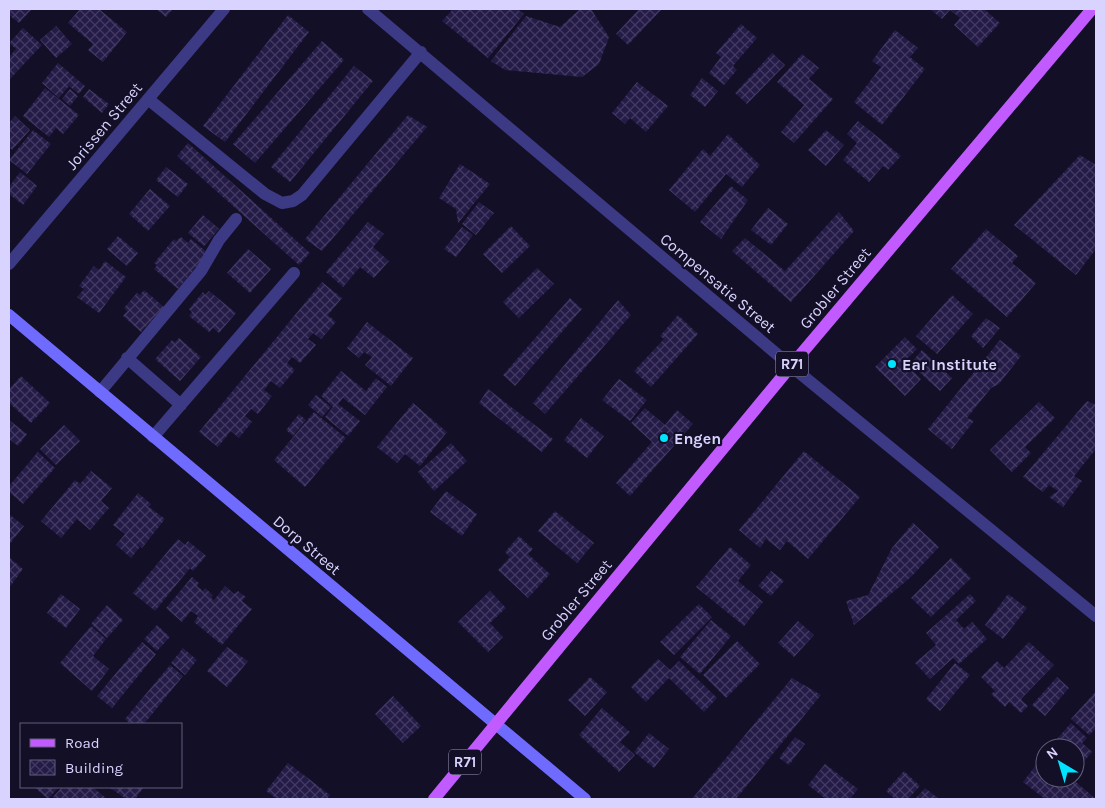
<svg xmlns="http://www.w3.org/2000/svg" width="1105" height="808" font-family="Karla,sans-serif">
<defs>
<pattern id="building-cross-hatch" width="8" height="8" patternUnits="userSpaceOnUse" patternTransform="scale(1.25)"><rect width="8" height="8" fill="#241b47"/><path d="M0 0l8 8M0 8l8-8" fill="none" stroke="#433b63"/></pattern>
</defs>
<rect width="100%" height="100%" fill="#130f26"/>
<path fill="url(#building-cross-hatch)" d="M9,9H32L19,23L9,15Z
M80,9H99L127,32L103,62L88,50L93,44L68,23Z
M156,9H173L166,17Z
M453,9H517L524,14L488,58L442,21Z
M580,9H591L609,37L599,64L582,77L505,70L491,61L526,16L560,27Z
M639,9H662L628,45L616,34Z
M930,9H984L1000,23L978,47L954,25L960,18L950,10L942,19Z
M288,15L309,32L225,142L203,126Z
M741,24L757,38L733,66L737,70L724,85L709,73L721,57L716,53Z
M56,26L72,44L56,58L40,40Z
M23,28L42,45L9,80V57L16,49L9,43Z
M895,30L918,48L910,57L925,69L882,125L854,102L881,67L872,61Z
M322,41L344,60L255,163L233,144Z
M772,53L785,65L747,104L735,93Z
M802,54L819,68L809,79L833,99L794,143L781,132L804,105L777,82Z
M58,63L85,86L79,94L69,86L59,98L42,83Z
M354,66L373,81L290,182L271,167Z
M702,78L718,91L705,107L690,95Z
M637,82L668,106L646,132L630,118L625,124L612,113Z
M45,88L79,115L63,134L56,128L49,137L23,116Z
M70,89L78,96L70,106L62,99Z
M89,89L109,104L102,113L83,97Z
M408,115L427,127L322,251L305,239Z
M15,116L30,130L12,150L9,147V123Z
M858,121L901,156L888,170L883,166L869,182L843,160L857,143L847,134Z
M33,130L51,144L27,174L9,160Z
M826,130L844,145L826,166L808,150Z
M728,134L760,165L742,187L726,174L695,212L669,190L703,149L710,156Z
M188,143L310,253L299,265L177,156Z
M1080,155L1096,165V249L1076,275L1014,225Z
M460,164L490,184L458,223L456,209L439,198Z
M166,167L188,184L178,197L156,180Z
M20,172L37,186L23,205L9,194V187Z
M731,186L748,200L721,239L700,222Z
M150,189L170,206L148,231L129,214Z
M479,202L494,213L476,235L462,224Z
M768,208L788,224L771,245L751,230Z
M839,212L854,231L791,302L732,251L745,238L785,271Z
M203,215L219,229L204,246L188,233Z
M368,222L384,234L373,247L389,261L374,278L360,267L343,287L326,272Z
M511,226L530,246L502,273L483,254Z
M462,227L473,235L456,257L444,249Z
M986,229L1018,256L1012,263L1036,283L1007,317L951,269Z
M118,236L138,253L127,266L107,249Z
M181,237L188,243L191,239L208,253L178,289L154,269L157,265L154,263L174,239L176,241Z
M248,249L271,269L250,293L227,273Z
M105,261L126,277L99,313L77,297L84,289L79,286L94,266L99,270Z
M537,268L554,284L519,318L503,302Z
M322,282L342,298L328,315L336,322L321,339L313,333L308,339L316,345L300,363L292,357L287,363L295,370L280,388L271,381L264,390L272,396L258,414L251,409L245,416L252,422L239,438L231,431L218,447L199,432Z
M144,290L164,307L141,332L123,316L127,311L124,308L137,293L140,295Z
M209,291L236,313L219,333L213,328L209,332L189,316L192,312L189,309L203,292L205,295Z
M952,295L973,314L937,354L916,336Z
M570,298L582,309L515,386L503,375Z
M618,300L631,315L545,414L533,403Z
M678,315L698,334L651,387L634,371L664,339L660,336Z
M986,318L1000,328L983,348L971,336Z
M367,322L413,358L391,386L365,365L372,357L364,352L359,358L347,348Z
M905,337L917,349L904,362L921,379L905,396L875,367Z
M179,338L201,357L180,381L155,359L172,340L175,342Z
M1000,340L1021,356L999,384L991,388L967,418L974,421L952,449L928,429Z
M922,350L952,378L940,391L910,364Z
M341,371L366,391L376,378L387,387L365,415L343,398L338,404L360,421L348,436L325,417L333,407L321,396Z
M21,376L50,403L31,423L9,403V389Z
M619,379L647,400L630,421L602,400Z
M488,389L553,439L542,452L479,403Z
M316,395L331,407L322,417L308,405Z
M1087,401L1096,405V449L1074,476L1082,481L1063,507L1049,497L1058,491L1049,485L1043,492L1023,477Z
M1039,402L1055,418L1025,447L1031,453L1012,472L990,450Z
M413,403L447,432L420,466L405,454L397,463L377,447Z
M645,408L665,425L677,410L693,424L630,496L616,483L652,442L631,423Z
M314,412L346,438L305,487L274,460Z
M299,414L306,420L293,436L286,430Z
M581,418L604,436L587,458L564,440Z
M9,420L27,434L18,446L9,439Z
M64,425L80,441L56,465L40,449Z
M451,443L467,461L434,491L418,472Z
M804,451L860,497L808,559L787,541L780,550L766,539L760,548L739,530Z
M38,452L55,468L23,504L9,492V486Z
M91,471L112,488L101,501L109,508L90,530L77,519L61,538L41,521L75,480L80,484Z
M446,491L477,514L462,536L430,512Z
M138,493L151,504L149,507L165,519L142,548L134,541L140,547L131,558L116,545L125,534L113,525Z
M555,511L594,543L577,563L538,531Z
M9,514L24,526L9,545Z
M913,523L939,547L911,577L854,625L846,601L868,595L892,548Z
M519,536L533,549L528,554L550,574L528,598L498,570L510,557L505,552Z
M178,539L185,545L188,541L206,556L193,571L190,568L155,611L133,593Z
M730,547L751,565L738,581L763,602L744,626L696,587Z
M9,557L23,569L9,588Z
M951,558L971,578L931,617L911,598Z
M771,571L784,581L771,596L758,586Z
M192,577L199,583L197,586L203,591L205,588L213,595L211,598L214,600L225,586L234,594L238,591L246,597L242,601L252,609L222,645L194,622L198,616L191,611L182,622L166,608Z
M490,591L506,608L490,623L503,637L488,652L458,622Z
M61,594L80,609L66,628L47,613Z
M970,594L976,601L956,620L964,629L972,622L987,639L959,664L953,658L930,679L915,663L936,645L926,633Z
M1008,594L1027,608L1003,639L985,625Z
M699,604L712,617L674,655L660,642Z
M107,605L123,620L107,638L91,624Z
M711,620L731,636L700,674L680,657Z
M798,621L814,635L794,657L778,643Z
M157,625L170,637L157,651L144,639Z
M91,626L106,639L93,656L109,669L92,691L60,663Z
M737,641L760,664L726,698L703,675Z
M142,642L156,654L112,708L97,696Z
M1029,642L1054,665L1021,699L1028,706L1021,713L1009,702L1005,707L991,694L995,691L981,677L997,661L1004,668Z
M227,647L248,661L227,687L207,671Z
M183,648L197,660L185,675L171,663Z
M658,659L670,670L679,661L717,698L704,712L669,678L646,702L631,687Z
M955,663L970,675L940,711L926,699Z
M170,665L183,676L144,724H131L125,719Z
M590,677L607,692L585,716L568,700Z
M1057,677L1069,688L1045,716L1032,705Z
M792,678L821,695L736,799H692Z
M1096,691V728L1089,735L1071,719Z
M393,696L421,726L403,743L375,714Z
M602,708L630,732L620,742L635,755L619,772L579,735Z
M1071,723L1087,738L1082,743L1092,752L1080,766L1075,761V748H1049Z
M649,733L669,749L654,768L634,752Z
M795,737L805,744L789,765L779,758Z
M1043,756L1045,778H1071L1096,799H1045L1023,782Z
M288,763L330,795L327,799H277L266,791Z
M825,764L858,789L850,799H826L808,785Z
M904,771L920,786L908,799H895L886,791Z
M34,787H59L48,799Z
M62,787H96L94,788L107,799H56L53,797Z
M109,787H144L135,799H126Z
M925,788L939,799H915Z"/>
<g fill="none" stroke-linecap="round" stroke-linejoin="round">
<path stroke="#3d3a85" stroke-width="12" d="M368,9L791,366L1096,616
M148,99L265,194L282,203L293,201L302,195L421,52
M9,264L224,9
M127,358L181,405
M100,392L201,271L219,240L236,219
M153,437L294,273"/>
<path stroke="#6f6bff" stroke-width="12" d="M9,315L585,799"/>
<path stroke="#c25bff" stroke-width="12" d="M434,799L791,366L1092,9"/>
</g>
<g fill="#00e5ff" stroke="#130f26" stroke-width="2">
<circle cx="892" cy="364" r="5"/>
<circle cx="664" cy="438" r="5"/>
</g>
<g text-anchor="middle" dominant-baseline="central" stroke-width="4.5" stroke-linejoin="round" paint-order="stroke">
<g fill="#130f26" stroke="#9e99be" stroke-width="1">
<rect x="776" y="351.5" width="32" height="25" rx="4"/>
<rect x="449" y="749.5" width="32" height="25" rx="4"/>
</g>
<g font-size="15" font-weight="bold" fill="#d9d4ff">
<text x="792" y="364">R71</text>
<text x="465" y="762">R71</text>
</g>
<g font-size="16" fill="#d9d4ff" stroke="#130f26">
<text transform="translate(104 126) rotate(-50)">Jorissen Street</text>
<text transform="translate(718 283) rotate(40)">Compensatie Street</text>
<text transform="translate(835 288) rotate(-50)">Grobler Street</text>
<text transform="translate(307 545) rotate(40)">Dorp Street</text>
<text transform="translate(576 600) rotate(-50)">Grobler Street</text>
</g>
<g font-size="16" font-weight="bold" fill="#d9d4ff" stroke="#130f26" text-anchor="start">
<text x="902" y="364">Ear Institute</text>
<text x="674" y="438">Engen</text>
</g>
</g>
<rect width="1105" height="808" fill="none" stroke="#d9d4ff" stroke-width="20"/>
<rect x="20" y="723" width="162" height="65" fill="#130f26" stroke="#625e7d"/>
<rect x="30" y="739" width="25" height="8" fill="#c25bff" stroke="#625e7d"/>
<text x="65" y="748" font-size="15" fill="#d9d4ff">Road</text>
<rect x="30" y="760" width="25" height="15" fill="url(#building-cross-hatch)" stroke="#625e7d"/>
<text x="65" y="773" font-size="15" fill="#d9d4ff">Building</text>
<g transform="translate(1060 763) rotate(322)"><circle r="24" fill="#130f26" stroke="#625e7d"/>
<path d="M0-4L9 19L0 12L-9 19Z" fill="#00e5ff"/>
<text y="-8" font-size="14" font-weight="bold" text-anchor="middle" fill="#d9d4ff">N</text>
</g>
</svg>
